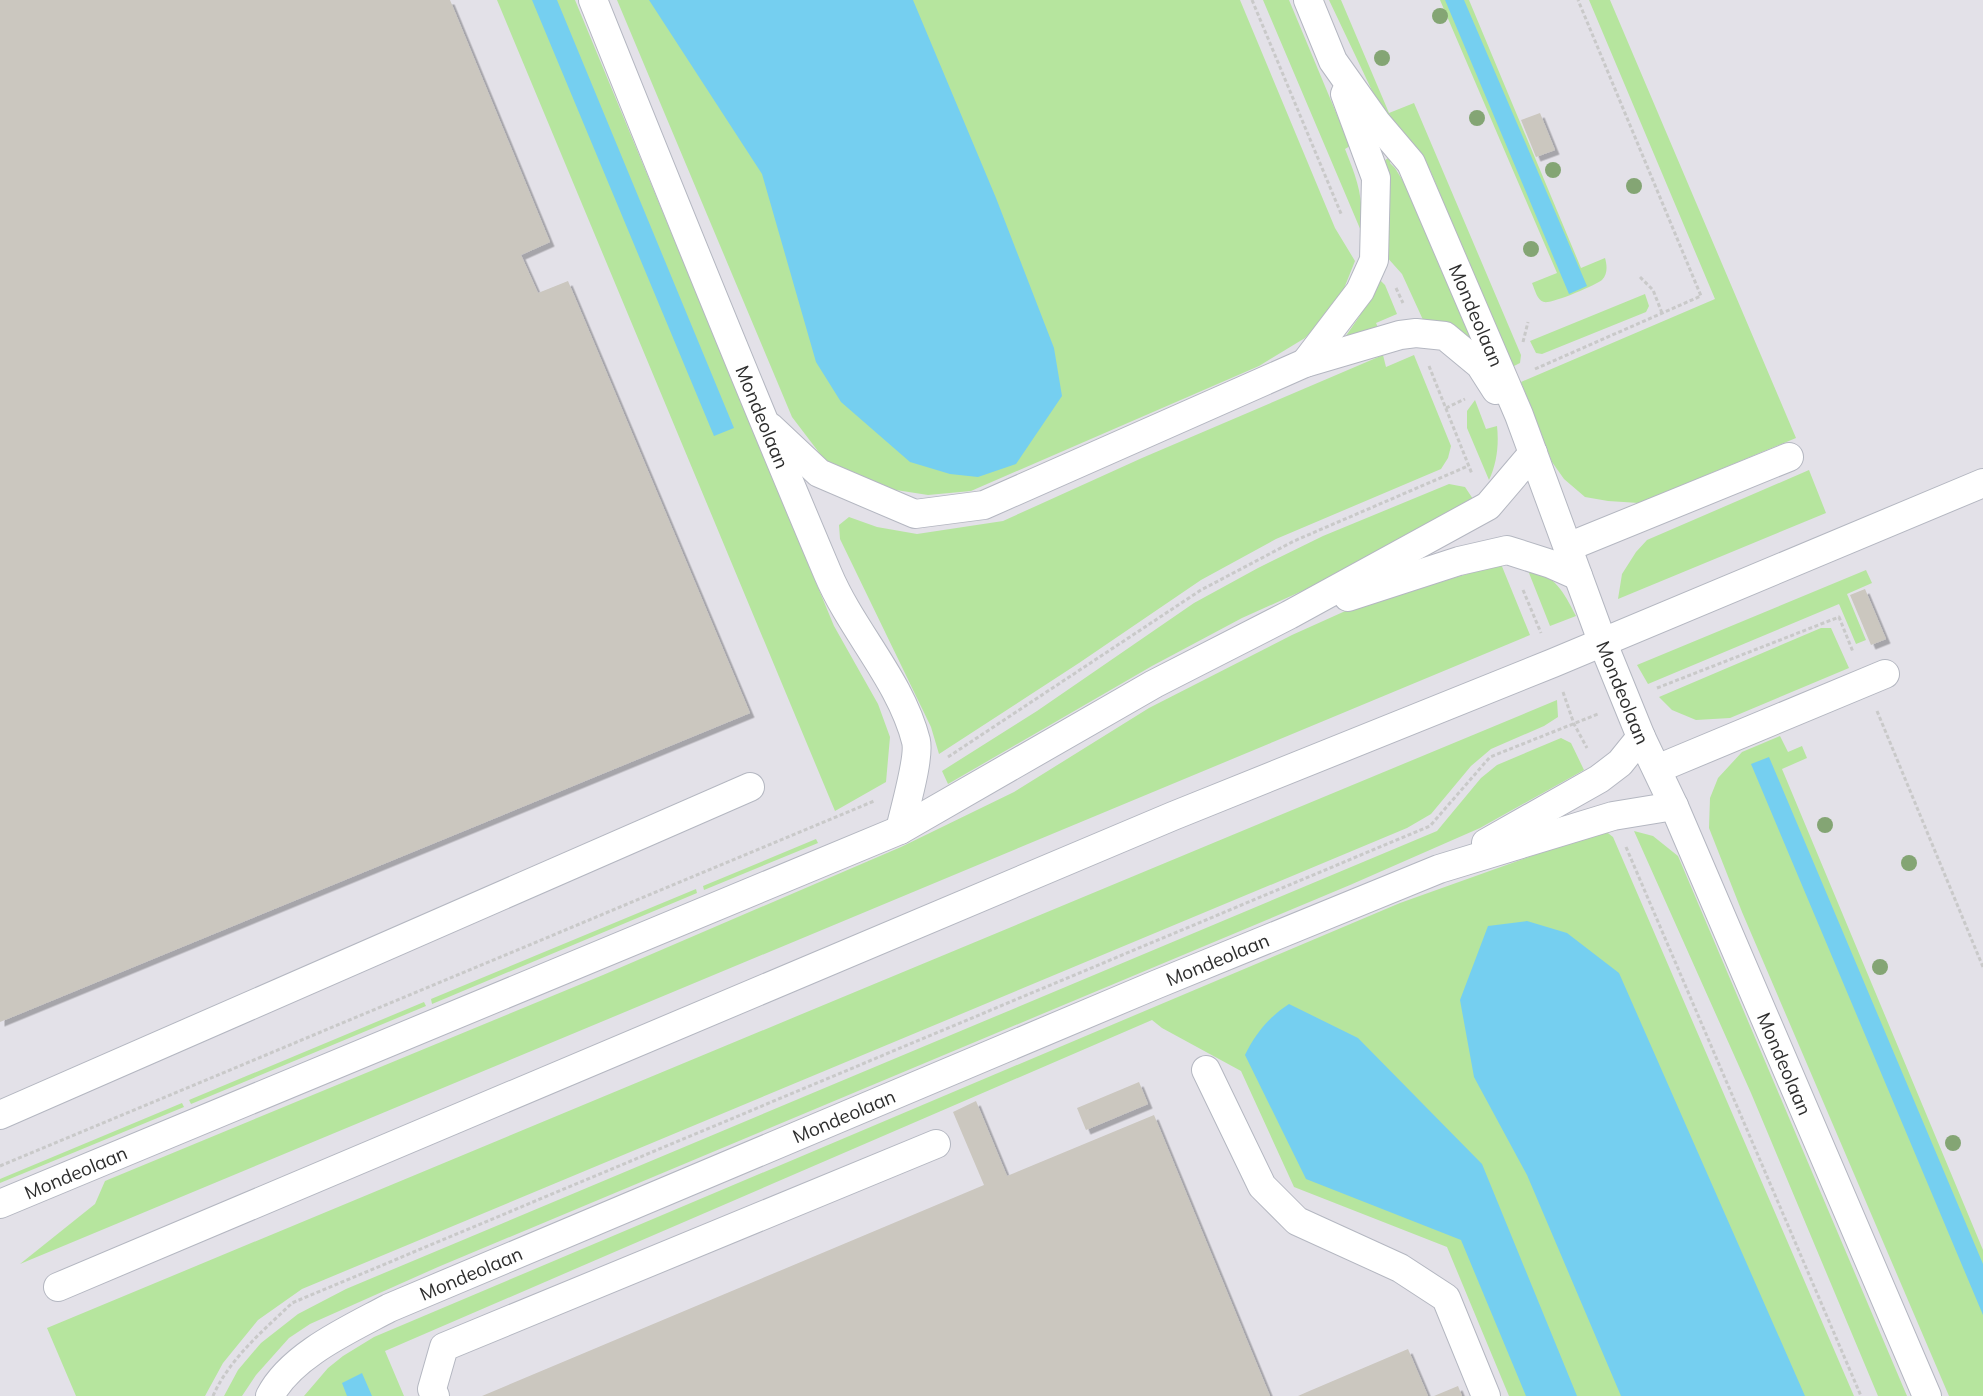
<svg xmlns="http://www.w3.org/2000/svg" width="1983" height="1396" font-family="Mulish,sans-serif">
<defs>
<filter id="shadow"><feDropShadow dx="4.5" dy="4.5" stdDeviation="0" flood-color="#0004"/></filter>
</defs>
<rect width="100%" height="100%" fill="#efe9e1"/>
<path fill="#e3e1e8" d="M0,0H1983V1396H0Z"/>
<path fill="#b6e59e" d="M497,0H575L834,626L878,704L890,737L886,782L835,811Z
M617,0H1240L1335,228L1355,261L1343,291L1323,319L1305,338L1259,366L971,491L928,495L883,488L827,463L792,417Z
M1263,0H1289L1350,146L1345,149C1357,179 1364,197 1361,231Z
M1329,0H1341L1389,113L1414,103L1521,355L1520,363L1512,367L1430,170L1418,153L1384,116Z
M1440,0H1469L1581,268L1605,258C1607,265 1608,274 1602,280C1596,285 1552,304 1544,302C1537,300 1535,290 1532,283L1557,273Z
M1589,0H1610L1796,438L1639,503L1608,501L1585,497L1564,479L1552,462L1521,382L1715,299Z
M1388,158H1391L1390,163L1395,168L1422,212L1475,342L1447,326L1424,322L1402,274L1385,255L1389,223L1383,162Z
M1379,279L1385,285L1397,314L1376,323L1381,334L1343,340L1359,317Z
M1645,294L1649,306L1646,312L1542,354L1536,353L1530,341Z
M1383,355L1386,367L1414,355L1451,446L1448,458L1441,469L1276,539L1201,580L1079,663L939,754L931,727L840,539L839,525L849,517L877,527L917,534L1003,521L1142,458Z
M1475,400L1486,429L1497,426C1499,444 1497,463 1489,480L1467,428V411Z
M1809,470L1826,513L1618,599L1622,574L1636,552L1647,540Z
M1449,484L1465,487L1473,499L1364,563L1242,618L1152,666L948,784L942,771L1037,711L1194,603L1258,568L1323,536Z
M1501,564L1530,635L20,1264L95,1204L105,1181L603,975L901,847L1014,792L1149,708L1292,635L1352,608Z
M1527,568C1556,576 1563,591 1576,616L1550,626Z
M1866,570L1872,583L1847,594L1866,640L1856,644L1839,604L1648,684L1637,665Z
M1821,628H1831L1849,668L1730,718L1696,720L1672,710L1659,697Z
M1557,700L1558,717L1544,726L1491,749L1471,766L1431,814L1407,828L302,1289L258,1320L223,1363L205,1396H76L47,1328Z
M1780,736L1788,752L1802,746L1807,758L1782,769L1983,1250V1396H1949L1742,912L1709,828L1710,798L1718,778L1742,752Z
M1561,738L1571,743L1584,770L1480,828L1350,885L438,1267L310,1324L289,1338L256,1375L242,1396H224L238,1370L261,1343L298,1314L346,1289L1437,831L1481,778L1497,765Z
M1604,830L1613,837L1854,1396H1509L1447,1247L1294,1187L1241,1071L1162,1028L1152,1020L385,1351L404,1396H304L328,1368L343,1356L374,1337L1400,903Z
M1634,831L1653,836L1678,856L1907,1396H1878L1751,1093Z
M816,839L818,843L704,890L703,886Z
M696,889L697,893L432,1004L431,999Z
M424,1002L426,1006L191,1104L189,1100Z
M182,1103L184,1107L0,1183V1179Z"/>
<path fill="#75cff0" d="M532,0H557L734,428L714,436Z
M649,0H913L996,198L1054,348L1062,396L1016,464L978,477L950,474L910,462L841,402L816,362L762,174Z
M1445,0H1464L1587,286L1569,294Z
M1769,757L1983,1264V1315L1751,764Z
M1527,921L1567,933L1619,973L1805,1396H1621L1527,1175L1474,1077L1460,1000L1488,926Z
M1289,1004L1358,1038L1482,1164L1577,1396H1526L1461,1240L1306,1179L1245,1055C1255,1034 1270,1016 1289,1004Z
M362,1373L372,1396H347L342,1383Z"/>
<path fill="#cbc7bf" filter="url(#shadow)" d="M0,0H450L550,242L521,255L538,293L568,281L750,713L0,1022Z
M1540,113L1555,150L1536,157L1521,120Z
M1865,589L1886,639L1871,645L1850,595Z
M1139,1082L1148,1104L1086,1130L1077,1108Z
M976,1101L1007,1176L1154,1115L1270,1396H482L984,1185L953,1112Z
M1408,1349L1428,1396H1298L1307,1392Z
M1458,1386L1462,1396H1434Z"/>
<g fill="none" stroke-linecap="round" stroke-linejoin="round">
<g stroke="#b4b7c1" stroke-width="30">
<g id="minor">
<path id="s1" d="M593,0C670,192 747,383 828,574C852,631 901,681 916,741C920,758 904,811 900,830"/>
<path id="s2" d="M1308,0L1333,61L1377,123L1411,163L1519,415L1602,641L1641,737L1674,806L1927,1396"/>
<path d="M1305,363L1360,291L1374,260L1376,178L1345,94"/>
<path d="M770,427L819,473L915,514L984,505L1305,363L1400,335L1416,333L1445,336L1480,365L1496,390"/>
<path d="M1568,547L1789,457"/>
<path d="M1348,597L1459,561L1507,550L1551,564L1578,576"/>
<path d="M1657,769L1885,674"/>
<path d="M1486,843L1599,779L1620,763L1641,737"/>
<path d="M1206,1070L1262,1186L1297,1221L1400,1268L1446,1298L1486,1396"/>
<path d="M0,1115L750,787"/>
<path id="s3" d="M0,1204L900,830L1154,684L1289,615L1488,506L1533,453"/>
<path d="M58,1287L1173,816L1553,663L1983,483"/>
<path id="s4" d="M270,1396C291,1355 350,1329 389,1308L1155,985L1439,869L1613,816L1674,806"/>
<path d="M435,1396L432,1389L444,1347L936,1144"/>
</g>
</g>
<path stroke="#c9c9c9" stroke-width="3" stroke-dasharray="4 2.5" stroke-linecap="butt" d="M1252,0L1342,216
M1640,277L1653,290L1662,313
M1396,288L1403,303
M1523,342L1528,322
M1429,366L1472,474
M1535,369L1701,296L1578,0
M1446,408L1465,399
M1523,590L1541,633
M1657,688L1839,617L1853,652
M1563,692L1574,724L1587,748
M1877,711L1983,967
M948,757L1201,590L1294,541L1468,466
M1626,847L1861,1396
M0,1166L874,801
M213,1396C229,1359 264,1330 292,1303L1430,826L1490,757L1598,714"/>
<use href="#minor" stroke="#fff" stroke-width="28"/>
</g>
<g fill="#84a574">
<circle cx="1440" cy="16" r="8"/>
<circle cx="1382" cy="58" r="8"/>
<circle cx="1477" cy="118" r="8"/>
<circle cx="1553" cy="170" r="8"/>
<circle cx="1634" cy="186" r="8"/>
<circle cx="1531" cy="249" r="8"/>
<circle cx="1825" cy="825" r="8"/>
<circle cx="1909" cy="863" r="8"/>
<circle cx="1880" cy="967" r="8"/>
<circle cx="1953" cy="1143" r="8"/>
</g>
<g text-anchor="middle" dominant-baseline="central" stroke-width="4.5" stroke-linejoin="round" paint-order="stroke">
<g font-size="19" fill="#2e2e2e" stroke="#fff">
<text stroke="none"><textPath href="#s2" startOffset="360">Mondeolaan</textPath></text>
<text stroke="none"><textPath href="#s1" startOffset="450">Mondeolaan</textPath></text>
<text stroke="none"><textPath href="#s2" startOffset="765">Mondeolaan</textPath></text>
<text stroke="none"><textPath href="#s4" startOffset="1049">Mondeolaan</textPath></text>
<text stroke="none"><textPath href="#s2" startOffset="1170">Mondeolaan</textPath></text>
<text stroke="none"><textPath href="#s4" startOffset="644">Mondeolaan</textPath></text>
<text stroke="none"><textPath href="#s3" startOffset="82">Mondeolaan</textPath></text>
<text stroke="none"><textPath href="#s4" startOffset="239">Mondeolaan</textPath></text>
</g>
</g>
</svg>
